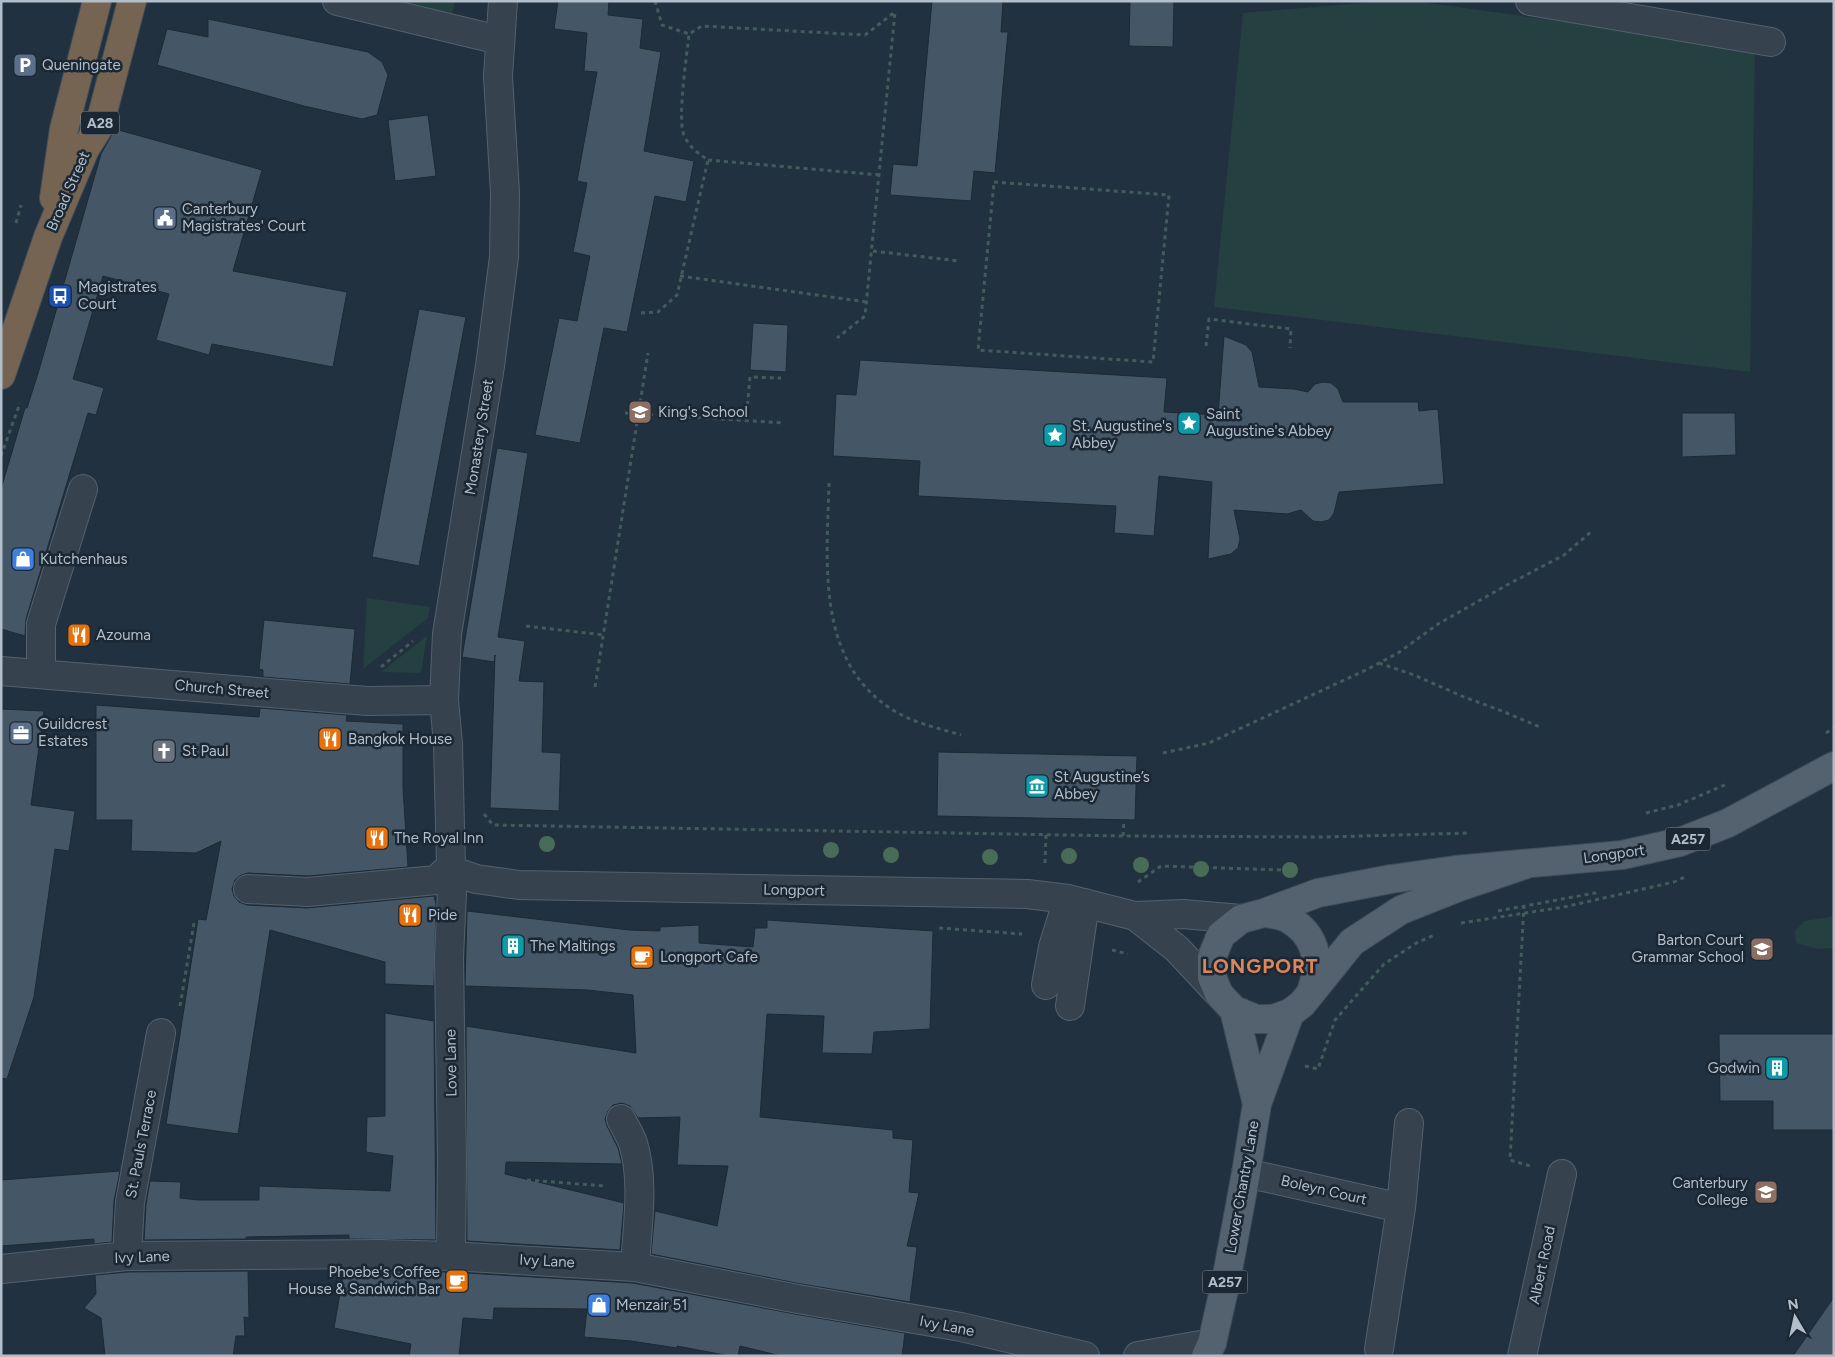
<svg xmlns="http://www.w3.org/2000/svg" width="1835" height="1357" font-family="Figtree,sans-serif">
<rect width="100%" height="100%" fill="#22313f"/>
<path fill="#244040" d="M403,1H455L452,14Z
M1386,1H1414L1755,48L1750,372L1214,307L1243,13Z
M367,598L430,607L428,618L363,669Z
M427,636L421,673L381,672Z
M1834,916V948L1817,949L1796,943L1795,931L1805,921Z"/>
<path fill="#455766" stroke="#1d2a36" d="M558,1H609L608,15L643,19L640,48L661,52L644,151L694,161L686,202L655,196L627,332L604,328L580,443L535,435L559,318L577,321L590,256L573,252L587,183L577,181L597,72L584,71L587,33L554,29Z
M932,1H1003L1001,32H1008L995,173L974,171L971,201L890,195L893,164L917,166Z
M1130,1H1174L1173,47L1129,46Z
M208,19L368,52L382,62L388,75L377,115L362,119L304,106L157,65L167,29L208,37Z
M428,115L436,176L395,181L388,120Z
M115,129L262,170L233,271L347,292L333,367L212,344L209,355L156,340L169,294L103,276L73,379L104,388L96,415L88,413L26,619L25,636L1,629V489L25,408H27L39,370L101,154Z
M419,309L466,317L419,566L372,557Z
M753,323L788,325L786,372L750,370Z
M1224,336L1246,345L1252,352L1259,387L1294,389L1308,392L1315,384L1323,382L1331,383L1338,389L1343,402H1418L1419,411L1438,409L1444,484L1339,492L1334,513L1329,520L1321,522L1313,521L1301,510L1287,514L1234,510L1240,539L1238,548L1231,554L1208,559L1212,482L1159,476L1154,536L1114,533L1116,506L918,496L920,461L833,456L836,394L856,395L860,360L1167,378L1164,412L1218,415Z
M1682,413H1735L1736,455L1682,457Z
M497,448L528,453L498,637L525,641L519,681L544,682L542,752L561,753L559,811L490,808L495,655L494,662L462,657Z
M264,620L355,629L350,684L263,677V670L259,669Z
M96,705L259,717L260,708L347,715L346,721L403,724V788L408,867L308,876L248,873L241,875L235,880L232,889L234,896L239,902L247,905L307,908L434,896L436,904L434,986L385,984V962L270,930L238,1134L166,1124L198,919L206,920L221,841L196,853L131,851L132,820H96Z
M1,709L44,711L31,805L75,811L69,851L55,849L34,997L7,1079L1,1078Z
M938,752L1137,756L1135,820L937,816Z
M467,911L629,930L660,931V927L699,925V943L753,947L755,928H767V920L933,931L930,1029L874,1032L872,1054L822,1053L824,1016L767,1014L760,1117L893,1130V1138L913,1140L909,1192L919,1193L907,1246L917,1247L910,1302L801,1284L651,1254L655,1211L717,1226L728,1166L677,1165L680,1117L638,1118L630,1106L622,1103L613,1105L608,1111L605,1119L607,1126L618,1148L622,1164L506,1162L505,1174L624,1203L620,1250L467,1241L466,1026L636,1053L633,995L588,990L465,986Z
M385,1013L434,1021L436,1240L349,1239V1235L246,1237V1239L144,1240L146,1204L150,1181L181,1182L180,1198L199,1200H259V1186L390,1191L393,1156L366,1152L367,1117L385,1116Z
M1719,1034H1834V1130H1773V1101H1720Z
M120,1171L114,1201L112,1242L94,1244V1239L1,1246V1180Z
M344,1270L450,1272L633,1283L795,1314L905,1333L902,1356H781L740,1346L738,1356H730L677,1346V1348L631,1341L584,1337L587,1309L494,1308L493,1320L463,1318L459,1356H409L411,1344L334,1328Z
M248,1271L249,1318L244,1317L245,1336H236L233,1356H105L101,1318L84,1308L96,1294L95,1275L128,1272Z
M1834,1297V1356H1793Z"/>
<g fill="none" stroke-linecap="round" stroke-linejoin="round">
<g stroke="#54616d" stroke-width="30">
<path id="minor" d="M337,1L499,40
M1530,1L1771,42
M1,671L367,701L444,700
M41,674V624L83,489
M453,871L476,879L519,885L1027,894L1068,899L1135,916L1177,949L1219,994
M248,889L308,892L436,880L451,866
M1135,916L1183,914L1241,919
M1046,985L1053,947L1068,899
M1070,1006L1085,903
M621,1119C625,1127 630,1135 633,1143C645,1183 637,1226 635,1267
M1246,1173L1401,1208L1409,1123
M127,1256L130,1202L161,1033
M451,1256L452,1160L449,957L453,871L451,866L448,744L444,700L447,634L490,366L504,257L505,193L498,76L503,1
M1,1269L127,1256L380,1254L451,1256L635,1267L798,1299L961,1327L1085,1356
M1379,1349L1401,1208
M1138,1356L1212,1343
M1522,1356L1562,1174"/>
</g>
<g stroke="#3f4c58" stroke-width="30">
<path id="major" d="M1527,864L1459,887L1401,910L1352,942L1302,1004L1290,1013L1273,1019H1256L1234,1010L1219,994L1212,977V957L1221,935L1241,919L1264,913L1318,893L1391,879L1455,870L1622,855L1680,842L1728,823L1834,766
M1264,913C1271,914 1281,915 1287,918C1316,934 1321,960 1312,989
M1234,1010L1257,1104
M1206,1356L1212,1343L1226,1281L1246,1173L1257,1104L1290,1013"/>
</g>
<g stroke="#414e5a" stroke-width="30">
<path id="highway" d="M54,198L64,129L97,1
M1,375L48,237L85,149L99,127L132,1"/>
</g>
<path stroke="#425c5c" stroke-width="3" stroke-dasharray="4 4" stroke-linecap="butt" d="M655,1L662,25L689,34
M708,160L880,175
M994,182L1169,195L1153,362L978,350Z
M16,223L21,205
M873,251L959,261
M680,276L867,302
M641,313L658,312L677,295L708,160C698,153 689,147 684,135C677,120 687,54 689,34L702,26L865,35L895,12L865,316L837,338
M1206,346L1209,319L1291,329L1290,348
M625,413L783,423
M746,421L750,377L781,378
M1,456L20,403
M829,483C827,561 815,662 893,710C913,723 938,728 961,735
M526,626L604,635
M1379,663L1414,675L1464,697L1502,711L1540,727
M381,667L413,641
M595,687L648,353
M1826,733L1834,728
M1163,753L1209,743L1368,669L1398,653L1438,624L1507,585L1564,555L1592,531
M1646,813L1678,805L1727,784
M484,814L493,825L1123,836L1325,837L1470,833
M1123,836L1124,821
M1045,863L1046,833
M1138,882L1161,866L1282,870
M1524,905L1510,1160L1530,1166
M1498,911L1600,892
M1461,923L1564,907L1674,882L1687,876
M939,928L1022,934
M1112,950L1128,954
M180,1006L194,923
M1305,1066L1318,1069L1335,1020L1384,964L1418,942L1435,935
M527,1180L606,1186"/>
<use href="#minor" stroke="#36434f" stroke-width="28"/>
<use href="#major" stroke="#54626f" stroke-width="28"/>
<use href="#highway" stroke="#766452" stroke-width="28"/>
</g>
<g fill="#486c58">
<circle cx="547" cy="844" r="8"/>
<circle cx="831" cy="850" r="8"/>
<circle cx="891" cy="855" r="8"/>
<circle cx="1069" cy="856" r="8"/>
<circle cx="990" cy="857" r="8"/>
<circle cx="1141" cy="865" r="8"/>
<circle cx="1201" cy="869" r="8"/>
<circle cx="1290" cy="870" r="8"/>
</g>
<defs>
<g id="parking-square" transform="scale(1.25)"><rect x="-9" y="-9" width="18" height="18" rx="4" fill="#5c6f8a" stroke="#1b2834"/><path d="M-3.5-5.5H1a3.5 3.5 0 0 1 0 7H-1V5.5H-3.5ZM-1-3.4V-.6H.8a1.4 1.4 0 0 0 0-2.8Z" fill="#fff"/></g>
<g id="civic-square" transform="scale(1.25)"><rect x="-9" y="-9" width="18" height="18" rx="4" fill="#5c6f8a" stroke="#1b2834"/><path d="M-.6-6.5H3V-4.5H.6V-3L4-1V1h2V6H-6V1h2V-1L-.6-3ZM-1.2 2.5V6h2.4V2.5Z" fill="#fff"/></g>
<g id="bus-square" transform="scale(1.25)"><rect x="-9" y="-9" width="18" height="18" rx="4" fill="#1a4fb4" stroke="#1b2834"/><path d="M-5-6H5V4H4V6H2V4H-2V6H-4V4H-5ZM-3.5-4V0h7V-4ZM-3.5 1.2v1.5H-2V1.2ZM2 1.2v1.5H3.5V1.2Z" fill="#fff"/></g>
<g id="school-square" transform="scale(1.25)"><rect x="-9" y="-9" width="18" height="18" rx="4" fill="#8d6e63" stroke="#1b2834"/><path d="M0-5L7-2L0 1L-7-2ZM-4 1L0 2.5L4 1V4Q0 6-4 4Z" fill="#fff"/></g>
<g id="sight-square" transform="scale(1.25)"><rect x="-9" y="-9" width="18" height="18" rx="4" fill="#0f9aa8" stroke="#1b2834"/><path d="M0-6L1.8-2.2L6-1.7L2.9 1.2L3.7 5.4L0 3.3L-3.7 5.4L-2.9 1.2L-6-1.7L-1.8-2.2Z" fill="#fff"/></g>
<g id="shop-square" transform="scale(1.25)"><rect x="-9" y="-9" width="18" height="18" rx="4" fill="#3f7fe0" stroke="#1b2834"/><path d="M-5-2.5h2.3a2.7 3.5 0 0 1 5.4 0H5L5.5 6h-11ZM-1.5-2.5h3a1.5 2.3 0 0 0-3 0Z" fill="#fff"/></g>
<g id="restaurant-square" transform="scale(1.25)"><rect x="-9" y="-9" width="18" height="18" rx="4" fill="#e8710a" stroke="#1b2834"/><path d="M-5-6h1v4h1v-4h1v4h1v-4h1v5L-1.5 .5V6h-2V.5L-5-1ZM5-6V6H3V1.5H1.5Q1.5-4 5-6Z" fill="#fff"/></g>
<g id="office-square" transform="scale(1.25)"><rect x="-9" y="-9" width="18" height="18" rx="4" fill="#5c6f8a" stroke="#1b2834"/><path d="M-6-3h4V-5.5h4V-3h4V5H-6ZM-1-4.5V-3h2v-1.5ZM-6 0V1H6V0Z" fill="#fff"/></g>
<g id="church-square" transform="scale(1.25)"><rect x="-9" y="-9" width="18" height="18" rx="4" fill="#6b7280" stroke="#1b2834"/><path d="M-1.2-6h2.4v3.5h3.3v2.4h-3.3V6h-2.4V-.1h-3.3v-2.4h3.3Z" fill="#fff"/></g>
<g id="museum-square" transform="scale(1.25)"><rect x="-9" y="-9" width="18" height="18" rx="4" fill="#0f9aa8" stroke="#1b2834"/><path d="M0-6L6-3V-2H-6V-3ZM-5-1h2V3h-2ZM-1-1h2V3h-2ZM3-1h2V3H3ZM-6 4H6V6H-6Z" fill="#fff"/></g>
<g id="building-square" transform="scale(1.25)"><rect x="-9" y="-9" width="18" height="18" rx="4" fill="#0f9aa8" stroke="#1b2834"/><path d="M-4-6H4V6H1V3H-1V6H-4ZM-2.5-4.3h1.7v1.8h-1.7ZM.8-4.3h1.7v1.8H.8ZM-2.5-1h1.7V.8h-1.7ZM.8-1h1.7V.8H.8Z" fill="#fff"/></g>
<g id="cafe-square" transform="scale(1.25)"><rect x="-9" y="-9" width="18" height="18" rx="4" fill="#e8710a" stroke="#1b2834"/><path d="M-5.5-4.5H6V0H3Q3 3.5 0 3.5H-2.5Q-5.5 3.5-5.5 0ZM3-3.2v2h1.7v-2ZM-6 4.5H4V6H-6Z" fill="#fff"/></g>
<g id="university-square" transform="scale(1.25)"><rect x="-9" y="-9" width="18" height="18" rx="4" fill="#8d6e63" stroke="#1b2834"/><path d="M0-5L7-2L0 1L-7-2ZM-4 1L0 2.5L4 1V4Q0 6-4 4Z" fill="#fff"/></g>
</defs>
<g fill-rule="evenodd">
<use href="#parking-square" x="25" y="65"/>
<use href="#civic-square" x="165" y="218"/>
<use href="#bus-square" x="60" y="296"/>
<use href="#school-square" x="640" y="412"/>
<use href="#sight-square" x="1189" y="423"/>
<use href="#sight-square" x="1055" y="435"/>
<use href="#shop-square" x="23" y="559"/>
<use href="#restaurant-square" x="79" y="635"/>
<use href="#office-square" x="21" y="733"/>
<use href="#restaurant-square" x="330" y="739"/>
<use href="#church-square" x="164" y="751"/>
<use href="#museum-square" x="1037" y="786"/>
<use href="#restaurant-square" x="377" y="838"/>
<use href="#restaurant-square" x="410" y="915"/>
<use href="#building-square" x="513" y="946"/>
<use href="#school-square" x="1762" y="949"/>
<use href="#cafe-square" x="642" y="957"/>
<use href="#building-square" x="1777" y="1068"/>
<use href="#university-square" x="1766" y="1192"/>
<use href="#cafe-square" x="457" y="1281"/>
<use href="#shop-square" x="599" y="1305"/>
</g>
<g text-anchor="middle" dominant-baseline="central" stroke-width="5" stroke-linejoin="round" paint-order="stroke">
<g fill="#1b2834" stroke="#85919d" stroke-width="1">
<rect x="81" y="111.5" width="38" height="23" rx="4"/>
<rect x="1665.5" y="827.5" width="45" height="23" rx="4"/>
<rect x="1202.5" y="1270.5" width="45" height="23" rx="4"/>
</g>
<g font-size="14" font-weight="bold" fill="#b2beca">
<text x="100" y="123">A28</text>
<text x="1688" y="839">A257</text>
<text x="1225" y="1282">A257</text>
</g>
<g font-size="15" fill="#b2beca" stroke="#1b2834" text-anchor="start">
<text x="42" y="65">Queningate</text>
<text x="182" y="209">Canterbury<tspan x="182" dy="17">Magistrates' Court</tspan></text>
<text x="78" y="287">Magistrates<tspan x="78" dy="17">Court</tspan></text>
<text x="658" y="412">King's School</text>
<text x="1206" y="414">Saint<tspan x="1206" dy="17">Augustine's Abbey</tspan></text>
<text x="1072" y="426">St. Augustine's<tspan x="1072" dy="17">Abbey</tspan></text>
<text x="40" y="559">Kutchenhaus</text>
<text x="96" y="635">Azouma</text>
<text x="38" y="724">Guildcrest<tspan x="38" dy="17">Estates</tspan></text>
<text x="348" y="739">Bangkok House</text>
<text x="182" y="751">St Paul</text>
<text x="1054" y="777">St Augustine’s<tspan x="1054" dy="17">Abbey</tspan></text>
<text x="394" y="838">The Royal Inn</text>
<text x="428" y="915">Pide</text>
<text x="1744" y="940" text-anchor="end">Barton Court<tspan x="1744" dy="17">Grammar School</tspan></text>
<text x="530" y="946">The Maltings</text>
<text x="660" y="957">Longport Cafe</text>
<text x="1760" y="1068" text-anchor="end">Godwin</text>
<text x="1748" y="1183" text-anchor="end">Canterbury<tspan x="1748" dy="17">College</tspan></text>
<text x="440" y="1272" text-anchor="end">Phoebe's Coffee<tspan x="440" dy="17">House &amp; Sandwich Bar</tspan></text>
<text x="616" y="1305">Menzair 51</text>
</g>
<g font-size="15" fill="#b2beca" stroke="#1b2834">
<text transform="translate(68 191) rotate(-66)">Broad Street</text>
<text transform="translate(479 437) rotate(-81)">Monastery Street</text>
<text transform="translate(222 689) rotate(5)">Church Street</text>
<text transform="translate(1614 854) rotate(-8)">Longport</text>
<text transform="translate(794 890) rotate(1)">Longport</text>
<text transform="translate(451 1063) rotate(-91)">Love Lane</text>
<text transform="translate(141 1144) rotate(-79)">St. Pauls Terrace</text>
<text transform="translate(1242 1187) rotate(-80)">Lower Chantry Lane</text>
<text transform="translate(1324 1190) rotate(13)">Boleyn Court</text>
<text transform="translate(142 1257) rotate(-2)">Ivy Lane</text>
<text transform="translate(547 1261) rotate(3)">Ivy Lane</text>
<text transform="translate(1542 1265) rotate(-78)">Albert Road</text>
<text transform="translate(947 1326) rotate(11)">Ivy Lane</text>
</g>
<g font-size="20" font-weight="bold" letter-spacing="1" fill="#dd855a" stroke="#1b2834">
<text x="1260" y="966">LONGPORT</text>
</g>
</g>
<rect width="1835" height="1357" fill="none" stroke="#b2beca" stroke-width="5"/>
<g transform="translate(1795 1317) rotate(351)" stroke="#1b2834" stroke-width="4" paint-order="stroke">
<path d="M0-4L9 19L0 12L-9 19Z" fill="#b2beca"/>
<text y="-8" font-size="14" font-weight="bold" text-anchor="middle" fill="#b2beca">N</text>
</g>
</svg>
